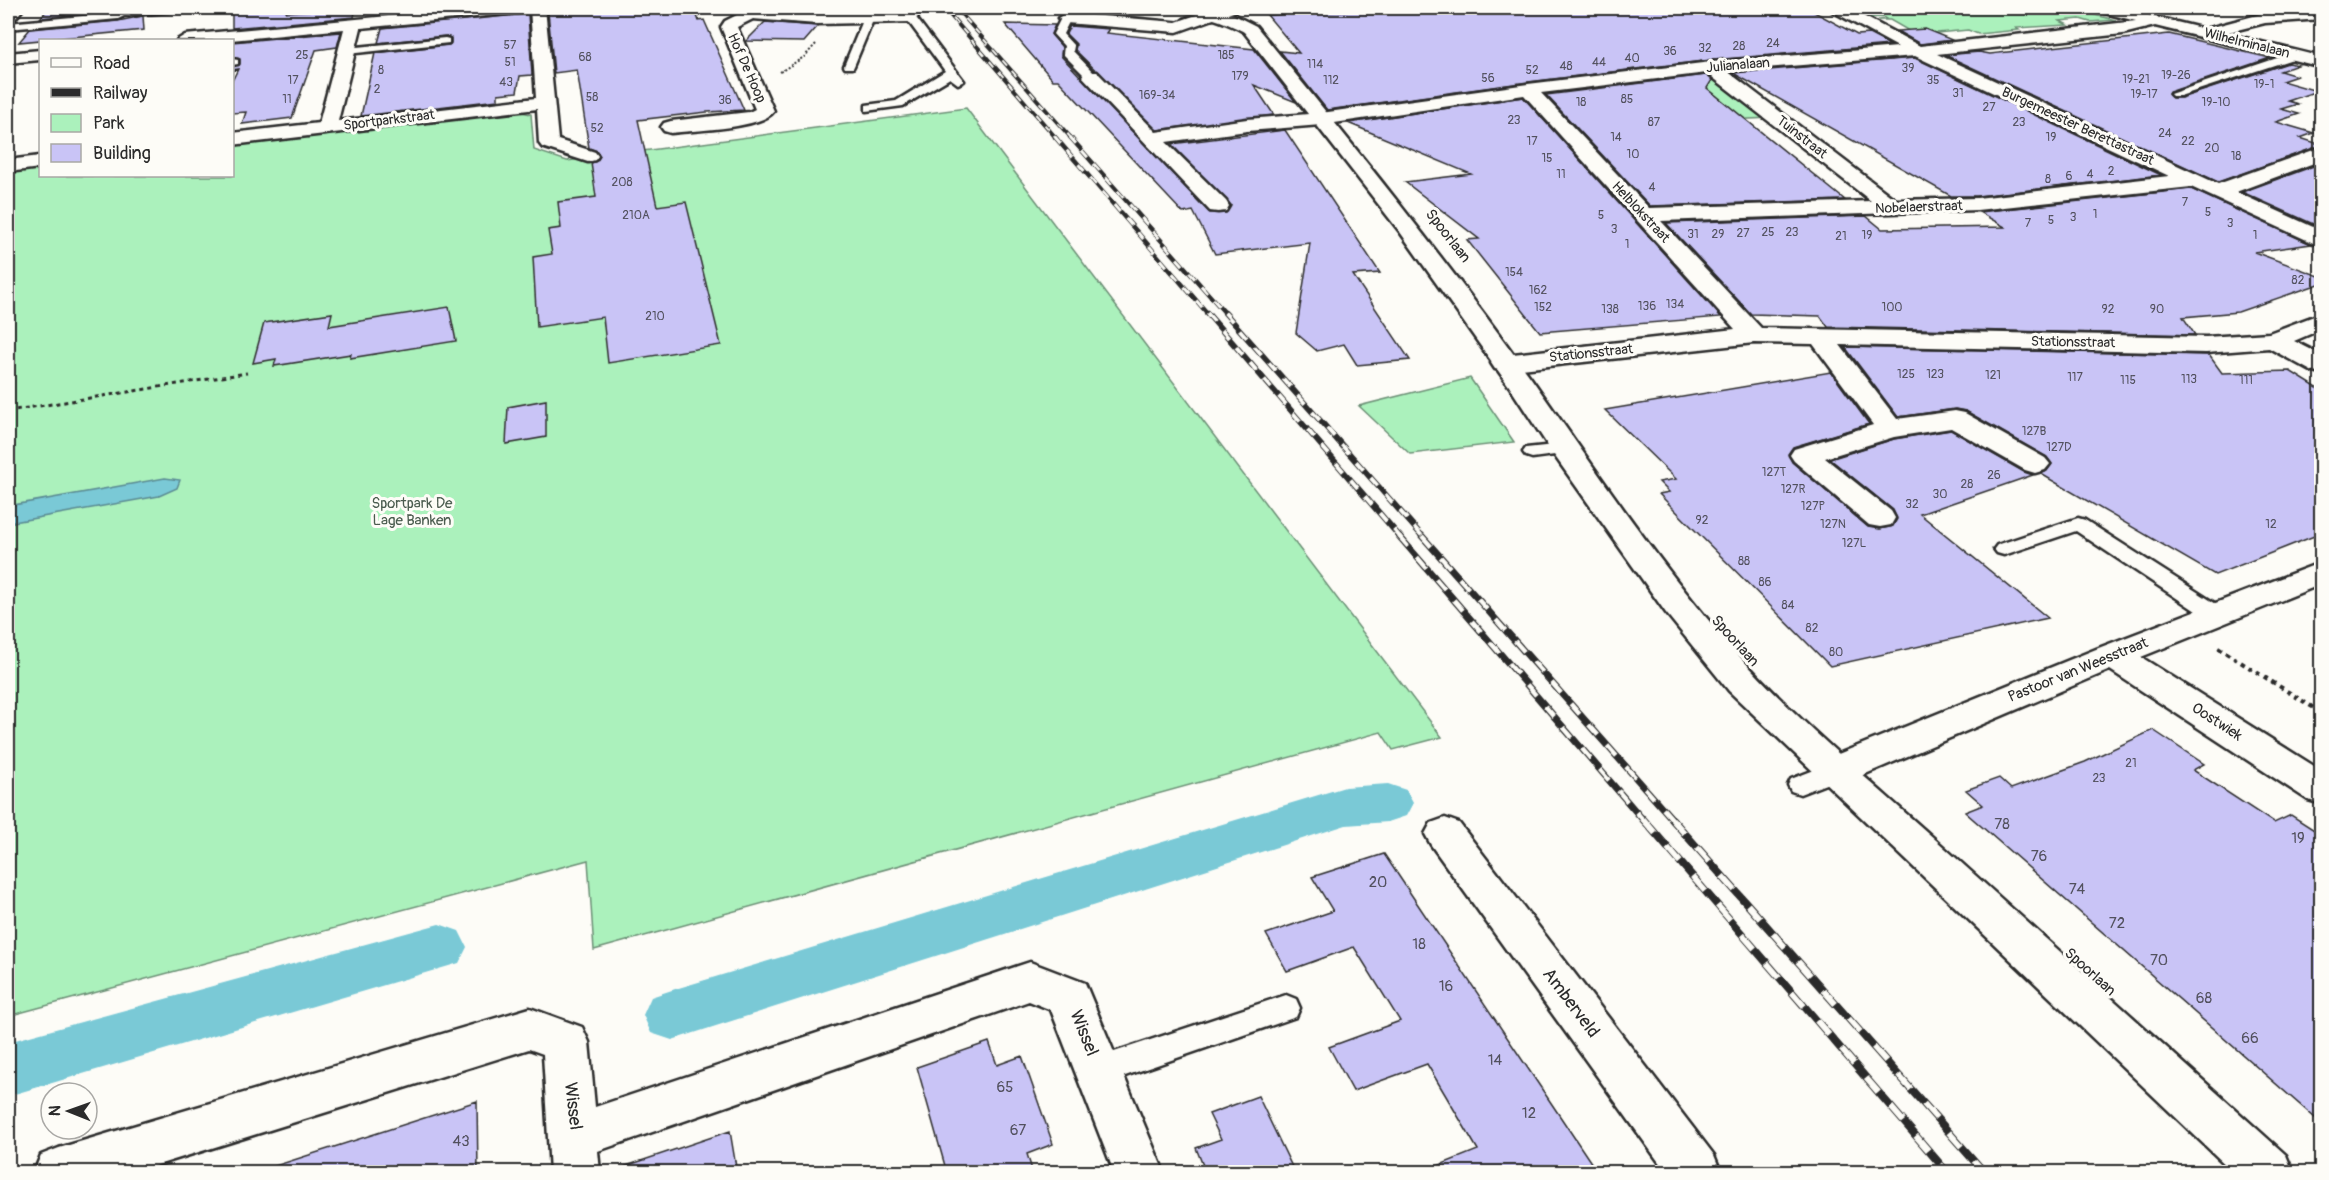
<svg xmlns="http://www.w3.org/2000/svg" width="2329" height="1180" font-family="Pangolin,sans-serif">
<rect width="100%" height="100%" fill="#fdfcf7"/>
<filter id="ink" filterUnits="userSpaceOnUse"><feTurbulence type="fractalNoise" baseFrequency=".0167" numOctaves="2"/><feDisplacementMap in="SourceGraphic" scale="12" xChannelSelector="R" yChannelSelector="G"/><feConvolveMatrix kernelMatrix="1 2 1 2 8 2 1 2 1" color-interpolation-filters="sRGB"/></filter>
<g filter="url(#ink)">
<path fill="#abf1bc" stroke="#6b8e74" stroke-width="1.5" d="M1849,8H2065L2116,20L2090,22L2080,19L2060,21L2068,25L2016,28L2019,30L1978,34L1968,30L1916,35L1890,20H1878L1886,19L1883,17L1868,18Z
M1707,71L1770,118L1662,123L1624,81Z
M966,108L1442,737L1393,750L1381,732L594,950L588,860L8,1016V171L40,164V176H232L233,145L517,111L531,114L534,150L567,161Z
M1470,378L1514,442L1410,454L1359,406Z"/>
<path fill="#7ac9d6" stroke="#5a8a92" stroke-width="1.5" d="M165,478L180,480L177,488L159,496L8,523V506Z"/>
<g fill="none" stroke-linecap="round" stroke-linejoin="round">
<path fill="#7ac9d6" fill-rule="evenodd" d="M1388,784L1406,790L1413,803L1406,816L1388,822L1346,825L672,1040L651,1033L643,1015L651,997L672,990L1345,787Z
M439,924L459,931L467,947L459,963L8,1096V1042Z"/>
</g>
<path fill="#c9c4f6" stroke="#2b2b2b" stroke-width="1.5" d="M49,8H125L114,11L40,18Z
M232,8H288L286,12L356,8L354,17L232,28Z
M593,8L640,10L694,8L699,21L704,20L744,110L707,112L638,120L657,206L686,202L721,345L608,363L603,317L537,327L533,257L552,254L548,230L561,228L558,202L596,197L591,163L597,161L600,156L597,151L589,148L577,70L554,73L548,12Z
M1417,8H1807L1857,35L1869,34L1890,45L1711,60L1528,82L1327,110L1280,51L1299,53L1267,15Z
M528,14L532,75L520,76L517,92L498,94V100L361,116L375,53L449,45L451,43V38L445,36L378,43L382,28Z
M143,16L144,30L19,42L30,29L118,21Z
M765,22L817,26H818L804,42L746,41Z
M1005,24L1055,25L1051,34L1062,47L1061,56L1210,213H1226L1231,205L1171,144L1285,130L1380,273L1353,275L1410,360L1357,365L1344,344L1317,351L1296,333L1310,243L1215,254L1193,211L1183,213L1058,80H1053Z
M1070,26L1109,29L1106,33L1254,49L1296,102L1254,85L1274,115L1157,130L1075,50L1076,44L1066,34Z
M1925,29L1952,40L1920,44L1897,31Z
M341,32L337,47L316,50L292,118L242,124L246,112L232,113V81L238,69L232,70V67L240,64V59L232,57V42Z
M2169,34L2270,58L2169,92L2168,94L2172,98H2181L2288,63L2298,65L2280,71L2297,76L2282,81L2317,91L2288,101L2298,104L2281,109L2299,114L2276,122L2314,133L2300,138L2322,145L2218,182L1945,55L1979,52L1990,54Z
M1915,58L2161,175L1977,196H1951L1733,73Z
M1706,75L1712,80L1707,88L1845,200L1650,206L1546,95Z
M1523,97L1721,317L1540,332L1467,240L1479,239L1405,182L1471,174L1348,123Z
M2322,163V228L2242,192Z
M2191,189L2311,244L2254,252L2322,277V283L2238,312L2183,317L2195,335L1828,327L1820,316L1751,314L1666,223L1866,216L1882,229L2005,227L1979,212Z
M449,307L456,341L350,358L351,354L274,366L276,359L253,363L264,323L332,313L329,326Z
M1845,347L2209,355L2222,373L2290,371L2322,391V533L2215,575L2041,474L2047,471L2052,464L2047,457L1966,411L1955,409L1898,417Z
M1831,372L1869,424L1793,447L1788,454L1792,462L1868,527L1880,529L1893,526L1897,519L1893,510L1830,459L1894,439L1951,430L2024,472L2033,475L1920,514L2048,618L1830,666L1659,494L1669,492L1659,482L1676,479L1605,410Z
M546,400V437L506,444L508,407Z
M2153,730L2204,764L2193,770L2274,823L2291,815L2322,835V1124L1965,812L1983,805L1966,790L1999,778L2011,789L2085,762Z
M1384,854L1531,1073L1598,1173H1426L1425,1171L1478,1150L1427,1064L1353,1091L1329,1047L1400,1021L1354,947L1287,971L1266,934L1333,911L1312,877Z
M989,1042L997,1065L1022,1056L1053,1144L1027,1154L1033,1173H947L917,1067Z
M1258,1096L1295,1173H1206L1196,1148L1221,1139L1209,1114Z
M477,1101L478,1173H276L275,1166Z
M730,1131L737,1173H624L623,1167Z"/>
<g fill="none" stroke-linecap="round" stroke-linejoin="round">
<g stroke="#2b2b2b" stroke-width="5">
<path id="lane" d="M150,8H183L178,11L124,16L118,19L8,29V23L115,13L121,10Z
M869,15L874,18L854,66L853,68H845L844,66L864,18Z
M906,15H914L964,81L958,84L950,78L903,106L866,111V105L896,101L945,71L905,17Z
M1066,15L1071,18L1063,34L1074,46L1073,51L1095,74V78H1087L1063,54L1064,46L1053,34L1062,16Z
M445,38L449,39V43L347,54L342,51L347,48Z
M2295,52L2299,53V57L2180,96H2172L2170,94Z
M232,59L238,60V64L232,65Z
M1564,444L1570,445L1573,449L1570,453L1532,458L1526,456L1523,452L1526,448Z
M2078,518L2085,520L2224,609L2227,614L2224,619L2216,621L2208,619L2076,531L2004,555L1997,553L1994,549L1997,545Z
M1835,762L1844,765L1847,771L1844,777L1800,794L1791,791L1788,785L1791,779Z
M1286,995L1296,999L1300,1008L1296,1017L1099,1085L1088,1081L1084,1071L1088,1061L1099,1057Z"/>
</g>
<g stroke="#2b2b2b" stroke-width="5">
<path id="street" d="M8,8H24L14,20L8,22Z
M474,8H526L518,13L361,28L338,121L536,98L530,8H545L558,140L595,152L598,156L595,160L588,162L542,147L539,143L537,109L232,145V133L319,123L344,29L231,40H177L185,35Z
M725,8L817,14L910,12L918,17L910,22L817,24L753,19L737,27L774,111C762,129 693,130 671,133L664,131L661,127L664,123L671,121L749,112L755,109L721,27L725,21L737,15L727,11Z
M1217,8H1239L1236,11L1177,32L1066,23L1058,18L1066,13L1176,22Z
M1830,8H1848L1920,46L2136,21L2097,11L2095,8H2119L2205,29L2265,13L2322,9V19L2265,23L2225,33L2322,57V67L2155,26L2123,34L1937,54L2218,184L2322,147V160L2236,192L2322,231V247L2191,187L1977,210L1661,221L1761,328L2206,337L2269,333L2322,313V329L2294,341L2322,355V374L2313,372L2269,348L2206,353L1840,345L1897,419L1955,411L1965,413L2045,458L2050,464L2045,470L2035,473L2025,470L1951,428L1894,437L1825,458L1891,511L1895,518L1891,525L1880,527L1869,525L1794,461L1790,455L1794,449L1873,425L1813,344L1754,343L1504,371L1495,369L1491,363L1495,357L1504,355L1735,329L1524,95L1321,125L1247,131L1166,142L1226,201L1229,206L1226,211L1218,212L1210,211L1082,76L1085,72H1097L1156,132L1247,119L1321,113L1528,84L1711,62L1898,47L1832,11ZM1915,56L2169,176L1977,198L1896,200L1727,71ZM1707,73L1871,201L1649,208L1541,93Z
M40,50V60L8,63V53Z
M40,156V168L8,172V160Z
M2322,562V584L2141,657L2322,771V804L2308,800L2110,670L1849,781L1835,785L1821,781L1816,771L1821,761L2101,647Z
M1445,818L1459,823L1714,1155L1721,1172H1666L1431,845L1425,834L1431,823Z
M1030,962L1085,983L1164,1172H1114L1051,1010L1029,1001L598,1151L600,1172H550L543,1054L529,1049L135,1172H34L41,1155L59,1148L530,1008L582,1027L589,1042L595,1107Z"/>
</g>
<g stroke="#2b2b2b" stroke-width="5">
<path id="secondary" d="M1098,8H1203L1234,15L1256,26C1350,141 1444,257 1531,378C1596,470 1659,565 1734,650C1793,717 1869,780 1936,840C2053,945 2169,1050 2286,1155L2293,1172H2233L1729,691L1666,613L1554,455L1509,386L1400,232L1244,32C1234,26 1199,11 1186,15C1183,16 1181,19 1178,20L1106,13Z"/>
</g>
<path stroke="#2b2b2b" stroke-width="2" stroke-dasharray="2 2" stroke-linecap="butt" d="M780,72L804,57L816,44"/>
<path stroke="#2b2b2b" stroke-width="3" stroke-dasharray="4 4" stroke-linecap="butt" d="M8,411L247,373"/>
<path stroke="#2b2b2b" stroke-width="4" stroke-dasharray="4.5 4.5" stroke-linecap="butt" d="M2218,648L2322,713"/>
<use href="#lane" fill="#fdfcf7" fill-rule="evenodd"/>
<use href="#street" fill="#fdfcf7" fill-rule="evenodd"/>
<use href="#secondary" fill="#fdfcf7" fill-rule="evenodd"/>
<g stroke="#2b2b2b" stroke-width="4">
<path id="rail-far4" d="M944,8L1057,139
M956,8L1072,139"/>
</g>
<g stroke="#2b2b2b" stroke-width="4.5">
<path id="rail-far3" d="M1055,137L1208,314
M1070,137L1226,314"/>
</g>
<g stroke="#2b2b2b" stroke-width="6">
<path id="rail-far2" d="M1207,313L1400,537
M1225,313L1423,537"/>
</g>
<g stroke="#2b2b2b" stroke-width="7">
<path id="rail-far1" d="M1399,536L1644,821
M1422,536L1674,821"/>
</g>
<g stroke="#2b2b2b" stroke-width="8">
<path id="rail" d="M1643,819L1947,1172
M1672,819L1984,1172"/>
</g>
<use href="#rail-far4" stroke="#fdfcf7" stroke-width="2" stroke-dasharray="7" stroke-linecap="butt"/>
<use href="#rail-far3" stroke="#fdfcf7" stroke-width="3" stroke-dasharray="9" stroke-linecap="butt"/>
<use href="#rail-far2" stroke="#fdfcf7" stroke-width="4" stroke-dasharray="11" stroke-linecap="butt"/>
<use href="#rail-far1" stroke="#fdfcf7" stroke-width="4.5" stroke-dasharray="14" stroke-linecap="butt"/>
<use href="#rail" stroke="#fdfcf7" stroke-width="6" stroke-dasharray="19" stroke-linecap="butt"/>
</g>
</g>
<g text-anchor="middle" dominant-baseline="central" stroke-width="6" stroke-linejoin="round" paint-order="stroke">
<g font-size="12" fill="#52515e">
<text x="1773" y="43">24</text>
<text x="510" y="45">57</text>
<text x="1739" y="46">28</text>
<text x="1705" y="48">32</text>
<text x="1670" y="51">36</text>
<text x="302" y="55">25</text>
<text x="1226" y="55">185</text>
<text x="585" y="57">68</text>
<text x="1632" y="58">40</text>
<text x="510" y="62">51</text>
<text x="1599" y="62">44</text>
<text x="1315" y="64">114</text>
<text x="1566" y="66">48</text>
<text x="1908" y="68">39</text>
<text x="381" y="70">8</text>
<text x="1532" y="70">52</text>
<text x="2176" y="75">19-26</text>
<text x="1240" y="76">179</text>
<text x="1488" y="78">56</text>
<text x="2136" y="79">19-21</text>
<text x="293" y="80">17</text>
<text x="1331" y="80">112</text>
<text x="1933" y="80">35</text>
<text x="506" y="82">43</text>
<text x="2264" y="84">19-1</text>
<text x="377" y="89">2</text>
<text x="1958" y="93">31</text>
<text x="2144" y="94">19-17</text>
<text x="1157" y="95">169-34</text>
<text x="592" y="97">58</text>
<text x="287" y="99">11</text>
<text x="1627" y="99">85</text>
<text x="725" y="100">36</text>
<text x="1581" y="102">18</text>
<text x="2216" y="102">19-10</text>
<text x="1989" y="107">27</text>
<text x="1514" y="120">23</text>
<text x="1654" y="122">87</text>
<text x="2019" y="122">23</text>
<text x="597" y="128">52</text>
<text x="2165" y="133">24</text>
<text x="1616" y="137">14</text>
<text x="2051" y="137">19</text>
<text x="1532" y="141">17</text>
<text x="2188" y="141">22</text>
<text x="2212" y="148">20</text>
<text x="1633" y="154">10</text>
<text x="2236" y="156">18</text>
<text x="1547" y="158">15</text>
<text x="2111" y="171">2</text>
<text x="1561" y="174">11</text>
<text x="2090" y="174">4</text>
<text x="2069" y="176">6</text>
<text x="2048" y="179">8</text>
<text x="622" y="182">208</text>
<text x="1652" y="187">4</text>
<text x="2185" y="202">7</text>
<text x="2208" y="212">5</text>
<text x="2095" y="214">1</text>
<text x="636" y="215">210A</text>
<text x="1601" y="215">5</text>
<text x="2073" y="217">3</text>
<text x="2051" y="220">5</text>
<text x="2028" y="223">7</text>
<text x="2230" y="223">3</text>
<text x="1614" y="229">3</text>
<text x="1768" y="232">25</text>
<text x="1792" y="232">23</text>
<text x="1743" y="233">27</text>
<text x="1693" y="234">31</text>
<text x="1718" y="234">29</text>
<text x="1867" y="235">19</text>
<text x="2255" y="235">1</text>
<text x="1841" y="236">21</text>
<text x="1627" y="244">1</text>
<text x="1514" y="272">154</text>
<text x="2298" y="280">82</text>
<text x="1538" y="290">162</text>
<text x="1675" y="304">134</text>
<text x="1647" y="306">136</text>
<text x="1543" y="307">152</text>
<text x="1892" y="307">100</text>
<text x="1610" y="309">138</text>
<text x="2108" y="309">92</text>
<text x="2157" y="309">90</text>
<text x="655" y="316">210</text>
<text x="1906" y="374">125</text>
<text x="1935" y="374">123</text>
<text x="1993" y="375">121</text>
<text x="2075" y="377">117</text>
<text x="2189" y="379">113</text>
<text x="2128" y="380">115</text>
<text x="2246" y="380">111</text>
<text x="2034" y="431">127B</text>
<text x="2059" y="447">127D</text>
<text x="1774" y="472">127T</text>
<text x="1994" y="475">26</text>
<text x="1967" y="484">28</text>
<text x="1793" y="489">127R</text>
<text x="1940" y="494">30</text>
<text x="1912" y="504">32</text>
<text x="1813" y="506">127P</text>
<text x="1702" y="520">92</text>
<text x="1833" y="524">127N</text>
<text x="2271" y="524">12</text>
<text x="1854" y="543">127L</text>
<text x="1744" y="561">88</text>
<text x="1765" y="582">86</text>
<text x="1788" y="605">84</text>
<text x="1812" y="628">82</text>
<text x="1836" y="652">80</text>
<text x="2131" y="763">21</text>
<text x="2099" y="778">23</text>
</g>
<g font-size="14" fill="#2b2b2b" stroke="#fdfcf7">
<text transform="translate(2247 43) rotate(14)">Wilhelminalaan</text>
<text transform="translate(1738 65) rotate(-5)">Julianalaan</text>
<text transform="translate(747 68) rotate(66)">Hof De Hoop</text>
<text transform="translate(389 120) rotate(-7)">Sportparkstraat</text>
<text transform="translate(2078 126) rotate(25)">Burgemeester Berettastraat</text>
<text transform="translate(1802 137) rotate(38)">Tuinstraat</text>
<text transform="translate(1919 207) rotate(-2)">Nobelaerstraat</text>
<text transform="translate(1641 212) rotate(47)">Helblokstraat</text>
<text transform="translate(2073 342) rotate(1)">Stationsstraat</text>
<text transform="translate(1591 353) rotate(-6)">Stationsstraat</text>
</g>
<g font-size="15" fill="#2b2b2b" stroke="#fdfcf7">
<text transform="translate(1448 236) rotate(52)">Spoorlaan</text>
<text transform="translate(1735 641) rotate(48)">Spoorlaan</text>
<text transform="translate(2078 670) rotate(-22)">Pastoor van Weesstraat</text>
<text transform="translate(2217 722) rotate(33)">Oostwiek</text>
<text transform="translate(2090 972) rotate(42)">Spoorlaan</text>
</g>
<g font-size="15" fill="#4b5c4f" stroke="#fdfcf7">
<text x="412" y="503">Sportpark De<tspan x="412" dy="17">Lage Banken</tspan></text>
</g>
<g font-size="15" fill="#52515e">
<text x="2002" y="824">78</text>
<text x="2298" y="838">19</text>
<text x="2039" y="856">76</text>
<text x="1378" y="882">20</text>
<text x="2077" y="889">74</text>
<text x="2117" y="923">72</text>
<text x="1419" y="944">18</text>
<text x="2159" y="960">70</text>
<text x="1446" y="986">16</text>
<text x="2204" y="998">68</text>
<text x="2250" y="1038">66</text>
<text x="1495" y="1060">14</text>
<text x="1005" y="1087">65</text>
<text x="1529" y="1113">12</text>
<text x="1018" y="1130">67</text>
<text x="461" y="1141">43</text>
</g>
<g font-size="18" fill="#2b2b2b" stroke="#fdfcf7">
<text transform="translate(1571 1003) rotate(53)">Amberveld</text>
<text transform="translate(1084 1033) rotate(68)">Wissel</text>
<text transform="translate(573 1106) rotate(83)">Wissel</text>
</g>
</g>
<rect width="2329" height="1180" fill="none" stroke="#fdfcf7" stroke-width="30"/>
<rect x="15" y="15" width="2299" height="1150" fill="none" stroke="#2b2b2b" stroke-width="2" filter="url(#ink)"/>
<rect x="39" y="39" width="195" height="138" fill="#fdfcf7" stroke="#a9a8a5" stroke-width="1.5"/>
<rect x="51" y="58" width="30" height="9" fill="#fdfcf7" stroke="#a9a8a5" stroke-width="1.5"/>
<text x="93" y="69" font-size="18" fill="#2b2b2b">Road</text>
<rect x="51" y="88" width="30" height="9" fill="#2b2b2b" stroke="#a9a8a5" stroke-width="1.5"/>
<text x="93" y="99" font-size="18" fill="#2b2b2b">Railway</text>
<rect x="51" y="114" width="30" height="18" fill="#abf1bc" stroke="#a9a8a5" stroke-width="1.5"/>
<text x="93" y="129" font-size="18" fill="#2b2b2b">Park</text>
<rect x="51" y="144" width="30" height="18" fill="#c9c4f6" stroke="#a9a8a5" stroke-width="1.5"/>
<text x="93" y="159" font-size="18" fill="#2b2b2b">Building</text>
<g transform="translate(69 1111) rotate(271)"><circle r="28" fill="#fdfcf7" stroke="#a9a8a5" stroke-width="1.5"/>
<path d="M0-4.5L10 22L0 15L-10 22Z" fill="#2b2b2b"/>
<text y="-9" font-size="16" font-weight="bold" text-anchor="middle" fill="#2b2b2b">N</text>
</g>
</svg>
